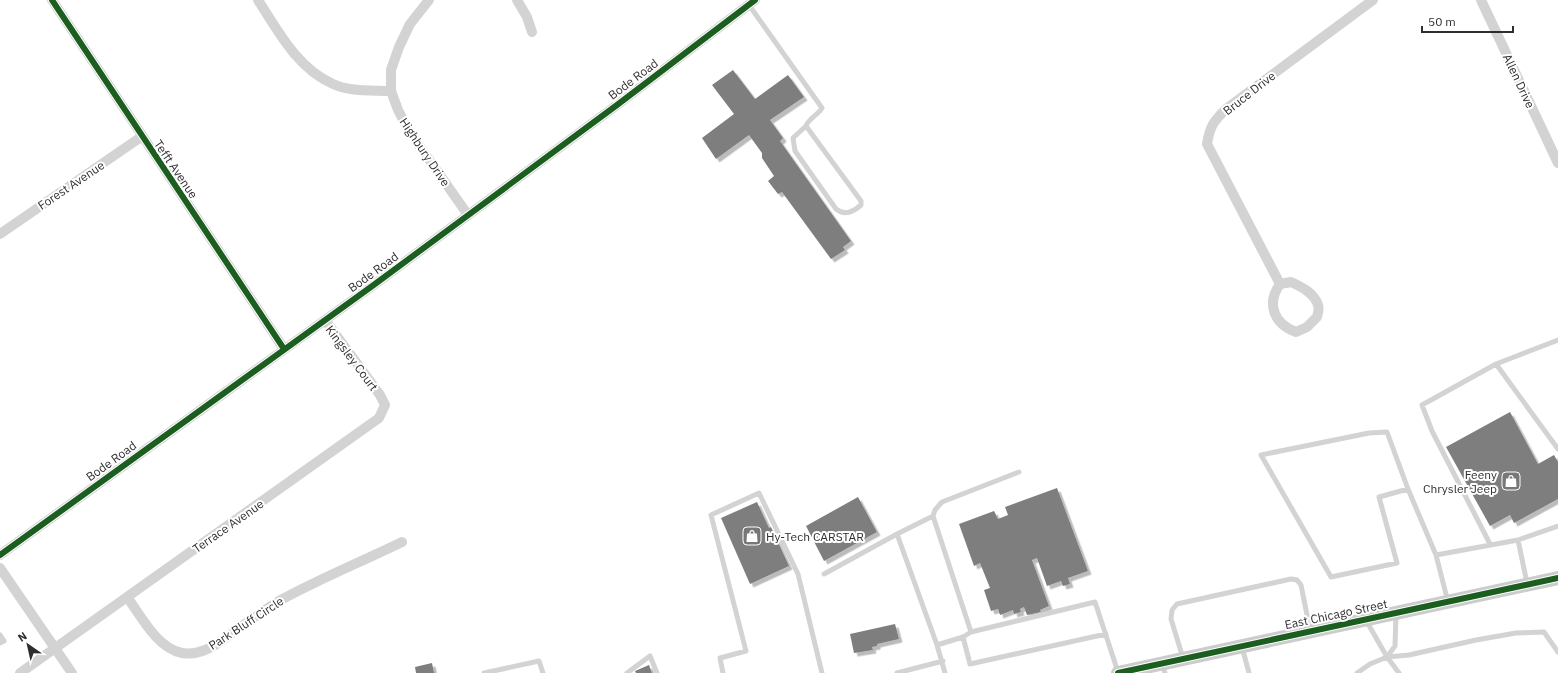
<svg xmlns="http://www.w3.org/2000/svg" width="1558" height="673" font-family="'IBM Plex Sans',sans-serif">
<defs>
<filter id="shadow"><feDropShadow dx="3.5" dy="3.5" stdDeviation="0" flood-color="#0004"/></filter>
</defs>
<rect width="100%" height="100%" fill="#fff"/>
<path fill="#7e7e7e" filter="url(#shadow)" d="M733,70L755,99L788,75L804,97L770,120L783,138L780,141L851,241L843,247L845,250L831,259L782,192L778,194L768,181L774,176L762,158V153L749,135L716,159L702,138L734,114L712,85Z
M1510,412L1538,464L1554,455L1558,462V499L1514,523L1510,515L1490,526L1446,447Z
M1057,488L1088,571L1068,578L1070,584L1063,586L1061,581L1047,586L1037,558L1032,560L1049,606L1040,610L1041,612L1027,615L1024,607L1020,609L1021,612L1014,614L1013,610L1000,615L998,609L991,611L984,590L990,588L980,563L974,566L959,524L994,511L998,519L1008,515L1005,507Z
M858,497L877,532L824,561L806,526Z
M757,502L769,528L771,527L789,566L750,584L721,518Z
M895,624L899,639L877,644V646L872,647L873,650L854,653L850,634Z
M432,663L434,673H416L415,667Z
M649,665L652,673H636L635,671Z"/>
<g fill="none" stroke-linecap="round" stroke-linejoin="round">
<path stroke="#d3d3d3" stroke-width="5" d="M749,5L822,108C818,115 809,118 806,126L861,201V205C853,212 845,216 836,209L795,151L793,138L806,126
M1496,364L1558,340
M1408,489L1379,497L1397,563L1331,577L1261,455L1369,433L1387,432L1408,489L1436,555
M933,516L935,510L942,502L1019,472
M1518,540L1558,526
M1490,544L1432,431L1422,405L1496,364L1558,449
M824,574L897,534
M1448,602L1436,555L1518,540L1527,583
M1367,622L1387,657L1399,673
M1106,634L970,664L963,637L971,632L1095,602L1118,672
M0,635L4,641L0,643
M937,645L963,637
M1242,647L1249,673
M1387,657L1395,646L1396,614
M1183,658L1171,619L1172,610L1177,604L1291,579L1297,580L1301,585L1310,630
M1162,664L1165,673
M484,673L539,661L543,673
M627,673L650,656L657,673
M723,673L720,658L746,651L711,515L759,493L798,574L822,673
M897,673L943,661
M945,673L937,645L897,534L933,516L971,632
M1357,673L1370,664L1387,657L1409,655L1476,640L1516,633L1544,632L1558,652"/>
<path stroke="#d3d3d3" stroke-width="10" d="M52,0L284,349
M258,0C278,31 297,68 333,84C350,92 372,90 391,91
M429,0L410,24L399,47L391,70V91L398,110L409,131L468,215
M517,0L527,17L532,32
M1481,0L1558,163
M0,234L141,137
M1291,282C1302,287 1314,293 1318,305C1319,308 1318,314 1317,317L1307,327L1296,332C1274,324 1266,304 1280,284Z
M1280,284L1207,144C1210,126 1213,122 1226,109L1373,0
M0,555L375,284L617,105L755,0
M0,568L72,673
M127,597C141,616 157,648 182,653C206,657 228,636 246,623C257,616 267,608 279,601C319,579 361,562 402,542
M20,673L379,418L385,405L380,395L325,320"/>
<path stroke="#ccc" stroke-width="14" d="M1118,673L1558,578"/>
<g stroke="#fff" stroke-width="8">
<path id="cycleway" d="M52,0L284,349
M0,555L375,284L617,105L755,0
M1118,673L1558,578"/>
</g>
<use href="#cycleway" stroke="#1b5e20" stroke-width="6"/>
</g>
<defs>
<g id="shop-square" transform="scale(1)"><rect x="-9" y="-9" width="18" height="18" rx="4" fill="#777" stroke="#fff"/><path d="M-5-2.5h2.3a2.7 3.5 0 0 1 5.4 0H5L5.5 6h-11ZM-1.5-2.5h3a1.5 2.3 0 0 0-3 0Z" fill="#fff"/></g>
</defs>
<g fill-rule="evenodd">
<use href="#shop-square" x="1511" y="481"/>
<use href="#shop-square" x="752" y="536"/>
</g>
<g text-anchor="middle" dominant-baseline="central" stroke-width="4" stroke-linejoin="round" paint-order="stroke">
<g font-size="12" fill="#2e2e2e" stroke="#fff">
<text transform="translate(633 79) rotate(-37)">Bode Road</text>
<text transform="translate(1519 81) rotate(65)">Allen Drive</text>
<text transform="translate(1249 93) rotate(-38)">Bruce Drive</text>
<text transform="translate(425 152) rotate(56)">Highbury Drive</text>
<text transform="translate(176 169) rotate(56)">Tefft Avenue</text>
<text transform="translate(71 185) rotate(-34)">Forest Avenue</text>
<text transform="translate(373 272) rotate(-36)">Bode Road</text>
<text transform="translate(352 358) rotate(53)">Kingsley Court</text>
<text transform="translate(111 461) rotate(-36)">Bode Road</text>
<text transform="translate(228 526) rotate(-35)">Terrace Avenue</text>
<text transform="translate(1336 614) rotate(-12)">East Chicago Street</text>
<text transform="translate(246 623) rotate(-33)">Park Bluff Circle</text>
</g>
<g font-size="12" fill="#2e2e2e" stroke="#fff" text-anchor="end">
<text x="1497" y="474">Feeny<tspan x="1497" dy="14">Chrysler Jeep</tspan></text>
<text x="766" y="536" text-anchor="start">Hy-Tech CARSTAR</text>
</g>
</g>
<g transform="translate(28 645) rotate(326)" stroke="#ffffff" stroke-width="3" paint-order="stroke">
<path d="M0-3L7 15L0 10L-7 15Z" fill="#2e2e2e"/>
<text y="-6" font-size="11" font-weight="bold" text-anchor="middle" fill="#2e2e2e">N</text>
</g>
<path d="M1422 26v6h91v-6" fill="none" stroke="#2e2e2e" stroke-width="2"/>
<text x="1428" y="26" font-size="12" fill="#2e2e2e" stroke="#ffffff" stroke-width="3" paint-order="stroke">50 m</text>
</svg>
